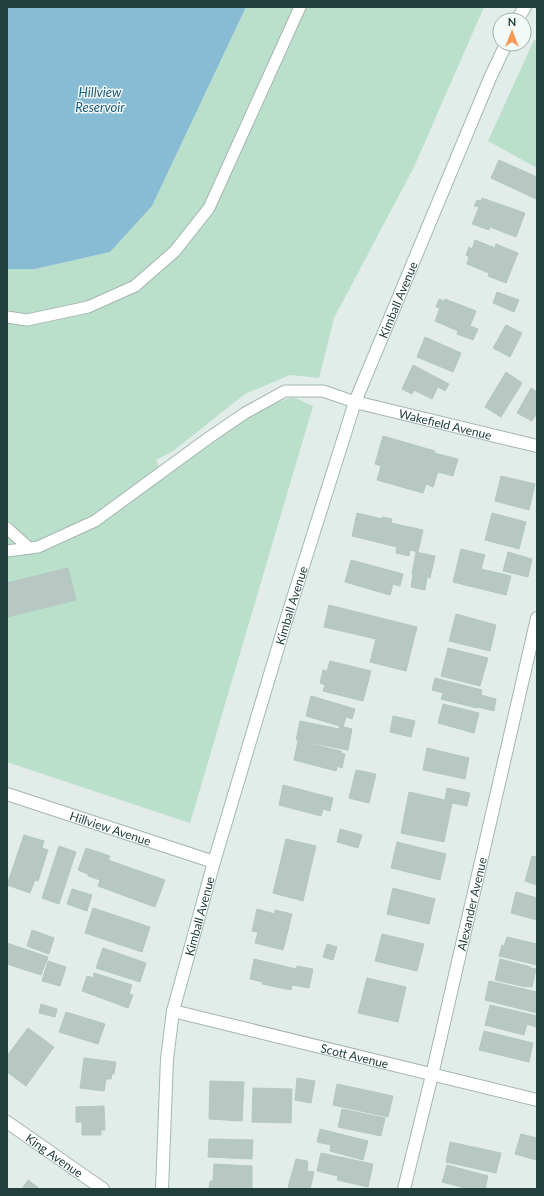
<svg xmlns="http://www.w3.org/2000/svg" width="544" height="1196" font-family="Lato,sans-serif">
<rect width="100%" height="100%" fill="#e2edea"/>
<path fill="#badfca" d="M246,7H484L414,167L334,318L319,378L290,375L245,394L173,451L156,460L163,479L260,408L293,397L313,406L190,823L7,762V269H35L110,252L152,206Z
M534,40L537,41V168L488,141Z"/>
<path fill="#88bbd4" d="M7,7H246L152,206L110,252L35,269H7Z"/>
<path fill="#b7c8c3" stroke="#b4c7c2" d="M499,160L537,177L536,199L491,178Z
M482,198L525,213L516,237L490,227L489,230L472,224L479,207L474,206L477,200L481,201Z
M475,240L495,248L496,244L518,253L506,283L488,276L489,273L467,264L469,257L466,255L469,247L472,249Z
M497,292L519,300L514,312L493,303Z
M439,299L444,301L445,299L476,311L470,326L478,329L473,340L457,334L458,331L435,321L440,308L436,307Z
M506,325L522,333L510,357L493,348Z
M425,337L461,353L453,372L417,357Z
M413,365L449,384L445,391L438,387L432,399L414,390L412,394L402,389Z
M506,372L522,383L501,417L485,407Z
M531,388L537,392V413L532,421L517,413Z
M383,436L435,451L434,453L458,459L453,476L438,472L433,487L426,484L423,493L377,480L381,466L375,464Z
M501,476L535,484L529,510L495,501Z
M357,513L382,519V517L392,519L391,523L423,530L418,552L410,550L409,556L396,553L397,547L352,536Z
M492,513L526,522L519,549L485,540Z
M461,549L485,555L481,569L511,576L506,595L453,582Z
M416,552L435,556L430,578L427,577L425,590L411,587L413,574H412Z
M508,552L532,559L528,577L503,571Z
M351,560L403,574L400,586L393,584L390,595L345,582Z
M68,568L76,600L7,617V583Z
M329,605L417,627L406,671L370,662L376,639L324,627Z
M456,614L496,625L490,651L449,641Z
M448,648L488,658L480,686L441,676Z
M330,661L371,671L363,701L323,691L325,685L320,683L323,670L327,671Z
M435,678L482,690L481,695L496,699L494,711L478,707L477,708L441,699L443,693L432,690Z
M311,696L355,709L352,719L346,717L343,727L306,716Z
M443,704L479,713L474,733L438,723Z
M393,716L415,721L411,737L390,732Z
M300,721L339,729L340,726L352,729L348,750L296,740Z
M298,741L341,751V753L345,754L342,768L337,766L336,771L294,760Z
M427,748L469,758L465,779L423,770Z
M356,770L376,774L369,803L349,798Z
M283,785L333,798L330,811L323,809L321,816L279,805Z
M447,788L470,793L467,806L452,803L444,842L401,833L409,792L445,800Z
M340,829L362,835L358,848L337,842Z
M24,835L44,841L42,848L48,850L38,881L35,880L30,893L7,885Z
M286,839L316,846L303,901L273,893Z
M397,842L446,854L440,880L391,868Z
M59,846L76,852L59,904L42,898Z
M86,848L110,856L108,860L165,880L155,907L98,886L100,880L88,876V874L78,870Z
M532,856L537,857V885L525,881Z
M393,888L435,899L429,924L387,914Z
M72,889L92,895L87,911L67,904Z
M516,892L537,898V920L511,913Z
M93,908L150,927L142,952L85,933Z
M257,909L275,914V910L292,914L283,950L255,943L258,932L252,931Z
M32,930L54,938L49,954L27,946Z
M382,934L424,944L417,971L375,961Z
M507,937L537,944V965L499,956L502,945L504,946Z
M7,943L48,957L41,975L7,964Z
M327,944L337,947L333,960L323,957Z
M103,948L146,963L140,982L96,968Z
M254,959L296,969L297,966L313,969L309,988L292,985L291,990L262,984L263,982L250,979Z
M500,959L531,967L530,968L536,969L532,987L526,986V987L495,980Z
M48,961L66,967L60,986L42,981Z
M94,973L132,985L129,994L133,995L128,1008L82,991L87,976L93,978Z
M367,978L406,987L398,1022L358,1013Z
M489,981L537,992V1013L485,1000Z
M41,1004L57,1009L55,1017L39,1013Z
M490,1005L537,1016L536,1027L527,1024L524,1035L485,1025Z
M66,1012L105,1024L98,1044L59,1032Z
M28,1028L54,1047L26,1086L7,1072V1056Z
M484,1031L533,1043L529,1062L479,1050Z
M84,1058L116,1062L114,1074H112L111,1079H106L104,1091L80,1088Z
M297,1078L315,1081L311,1103L295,1100Z
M210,1081L244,1082L242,1121L209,1119Z
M337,1084L393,1096L388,1117L333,1105Z
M253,1088L292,1089L291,1123L252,1122Z
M104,1106L105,1130H101V1135H82V1122H76V1107Z
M342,1109L385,1118L381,1136L338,1127Z
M320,1129L368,1141L363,1160L330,1151L331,1145L317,1142Z
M521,1134L537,1138L536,1160L515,1154Z
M209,1139L253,1140L252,1159L208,1157Z
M450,1142L501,1153L496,1173L446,1162Z
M321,1153L373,1164L368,1187L337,1180L338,1176L317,1171Z
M296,1159L307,1161L308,1163L307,1171L314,1172L310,1189H295L288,1187Z
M214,1164L252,1166V1189H209L210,1181H213Z
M447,1165L488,1176L485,1189H469L442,1182Z
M28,1180L40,1189H22Z"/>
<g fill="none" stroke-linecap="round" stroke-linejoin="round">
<g stroke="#a4b5b2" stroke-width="13">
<path id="lane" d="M7,317L27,320L88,307L135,286L175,251L209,208L300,7
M7,528L29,548
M7,551L38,547L95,521L207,439L245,413L285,391H323L355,402"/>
</g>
<g stroke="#a4b5b2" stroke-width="14">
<g id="street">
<path id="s1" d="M355,402L537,446"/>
<path id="s2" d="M7,794L214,862"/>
<path id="s3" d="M173,1011L537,1100"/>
<path id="s4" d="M7,1122L103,1189"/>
<path id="s5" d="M404,1189L432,1075L537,618"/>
</g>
</g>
<g stroke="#a0b9b4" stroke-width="14">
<g id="secondary">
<path d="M517,20L525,7"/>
<path id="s6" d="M162,1189L167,1059L173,1011L214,862L288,614L355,402L490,78L506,44"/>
</g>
</g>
<use href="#lane" stroke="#fff" stroke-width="11"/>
<use href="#street" stroke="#fff" stroke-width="12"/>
<use href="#secondary" stroke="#fff" stroke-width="12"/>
</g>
<g text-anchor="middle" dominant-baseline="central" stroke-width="3" stroke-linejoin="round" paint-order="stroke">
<g font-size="12" fill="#213f3c" stroke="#f3f9f7">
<text stroke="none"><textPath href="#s6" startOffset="925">Kimball Avenue</textPath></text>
<text stroke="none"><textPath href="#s1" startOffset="93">Wakefield Avenue</textPath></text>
<text stroke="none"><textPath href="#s6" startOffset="601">Kimball Avenue</textPath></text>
<text stroke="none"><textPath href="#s2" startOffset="109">Hillview Avenue</textPath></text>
<text stroke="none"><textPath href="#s5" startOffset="293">Alexander Avenue</textPath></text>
<text stroke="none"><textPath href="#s6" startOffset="277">Kimball Avenue</textPath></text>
<text stroke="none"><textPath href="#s3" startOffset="187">Scott Avenue</textPath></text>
<text stroke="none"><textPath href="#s4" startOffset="58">King Avenue</textPath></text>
</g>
<g font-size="13" font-style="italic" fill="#195b7d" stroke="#f3f9f7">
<text x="100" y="92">Hillview<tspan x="100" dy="15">Reservoir</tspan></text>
</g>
</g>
<rect width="544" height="1196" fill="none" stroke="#213f3c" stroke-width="16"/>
<g transform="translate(512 32)"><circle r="19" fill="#f3f9f7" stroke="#9fafac"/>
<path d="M0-3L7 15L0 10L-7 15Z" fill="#f79956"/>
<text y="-6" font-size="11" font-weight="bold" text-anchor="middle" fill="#213f3c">N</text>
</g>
</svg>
